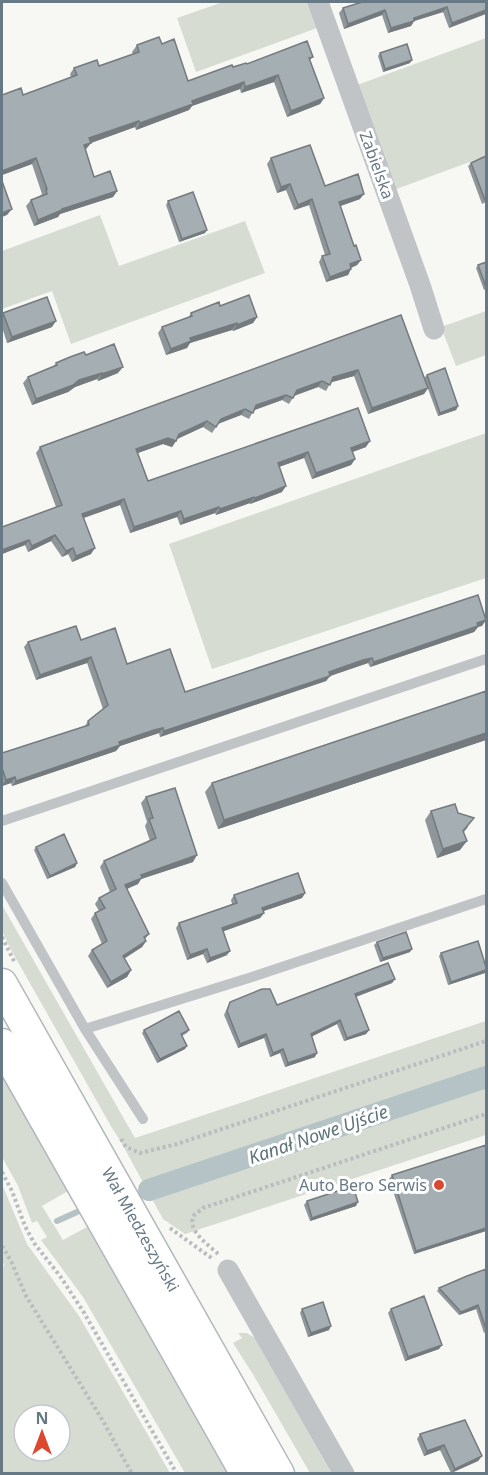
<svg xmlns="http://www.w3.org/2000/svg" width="488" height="1475" font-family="'Noto Sans',sans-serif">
<rect width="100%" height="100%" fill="#f7f7f4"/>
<path fill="#d7dcd3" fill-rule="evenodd" d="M223,2H307L317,28L196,72L177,18Z
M486,38V156L391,191L357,85Z
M100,215L119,266L245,221L265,273L71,344L52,291L2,309V251Z
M486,311V355L456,366L441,327Z
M486,433V578L212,669L169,544Z
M2,905L135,1138L486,1021V1135L185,1234L163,1219L121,1142L112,1128L10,948L2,931Z
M2,1071L68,1191L42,1206L63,1240L87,1227L169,1366L229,1473H185L83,1297L41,1240L47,1237L37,1221L32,1223L18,1186L2,1157Z
M2,1184L27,1244L79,1316L170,1473H2V1267L4,1266L2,1260ZM24,1415H60V1451H24Z
M238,1333H247L255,1338L331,1473H310L254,1376L233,1343L242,1338Z"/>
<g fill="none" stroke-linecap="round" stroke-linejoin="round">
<path stroke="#b5c3c6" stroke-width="6" d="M57,1221L77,1212"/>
<path stroke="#b5c3c6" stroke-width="22" d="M149,1190L486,1077"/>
<g stroke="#b2b8bc" stroke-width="33">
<g id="secondary">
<path id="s1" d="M2,984L279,1474"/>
<path d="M2,1044L246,1474"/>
</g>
</g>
<path stroke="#babdbf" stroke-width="4" stroke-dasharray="3 3" stroke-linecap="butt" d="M2,937L15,963
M121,1139L126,1147L140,1153L177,1144L486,1041
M2,1172L12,1191L25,1226L34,1243L60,1276L83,1311L177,1474
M170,1228L213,1259
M2,1246L11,1261L26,1296L103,1421L132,1474
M218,1254C209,1245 184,1229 195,1214C198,1212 201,1210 203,1208L486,1114"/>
<path stroke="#c0c4c7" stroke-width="10" d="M2,821L486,659
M2,883L85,1029L143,1119
M85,1029L255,976L486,899"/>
<path stroke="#c0c4c7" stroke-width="21" d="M318,2L420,285L434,329
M228,1270L344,1474"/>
<use href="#secondary" stroke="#fff" stroke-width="30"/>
</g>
<path fill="#8e969a" d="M486,2L449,28L443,12L414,21L411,26L388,33L382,15L344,29L339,13L343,8Z
M162,44L188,81L247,64L313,57L310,60L324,98L320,104L287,117L274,82L241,93L240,89L192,106L189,110L136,130L135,127L91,143L85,150L94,177L117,191L113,197L60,214L58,217L34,226L26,206L31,200L41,195L42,194L32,164L2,175V95H23L71,77L70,74L74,68L99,66L133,54L132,52L137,45Z
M380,53L410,63L383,72L378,56Z
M271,158L325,186L360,199L340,206L354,246L361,260L357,265L351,268L348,275L326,282L319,262L322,256L325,255L309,205L294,210L286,190L277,193L267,164Z
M471,163L486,202L482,204L468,166Z
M168,201L205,233L179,242L166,205Z
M486,262V289L484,290L476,268L478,265Z
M220,306L257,317L253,323L233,331L232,330L190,343L187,348L166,355L158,333L162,327L188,318L191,313Z
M3,313L52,327L7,343L2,327V315Z
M401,315L428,388L424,394L368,414L354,376L331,382L326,391L318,387L294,396L289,404L282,400L254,410L249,419L241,415L218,424L212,433L203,427L177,439L172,447L163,444L138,453L148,481L358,408L366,447L352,452L355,459L351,465L312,479L304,458L279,467L282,492L250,504V503L216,515L215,513L180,525L177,517L130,533L120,505L83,518L91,554L72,562L68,554L62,557L51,541L28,552L25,545L2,554V527L56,507L36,453L40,447Z
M86,355L118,373L98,381L97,379L75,387L68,392L32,405L23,383L28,377L53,367L56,363Z
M427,375L458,406L456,410L438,416L424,378Z
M482,626L478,627L474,632L370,667L368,663L359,666L330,676L326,681L160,737L159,733L120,746L116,751L12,786L11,783L2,786V753L85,726L88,721L103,709L87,663L36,680L24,647L28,642L81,640L185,692Z
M486,691V740L218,829L205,792L212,783Z
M146,797L193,862L141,879L138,884L127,889L149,934L145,939L146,941L142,947L124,959L131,970L127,977L107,988L88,956L92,950L102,944L91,919L95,913L99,911L95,904L99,898L110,892L100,867L104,861L150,841L145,826L147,822L141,803Z
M431,811L458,813L468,827L464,832L460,850L437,858L425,820Z
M36,847L77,863L75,867L47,879L34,850Z
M305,893L302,898L263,911L264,913L260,918L223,931L227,955L207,963L203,954L187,960L176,928L179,923L232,904L231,900L234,895Z
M377,942L410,952L380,962L374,945Z
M441,953L485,973L448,985L439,956Z
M395,979L392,983L356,997L369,1030L366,1034L344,1041L337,1024L312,1036L315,1057L285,1067L280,1053L270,1057L264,1038L238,1048L224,1015L230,1002L277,1005Z
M144,1030H189L187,1033L182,1036L185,1049L157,1063L142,1033Z
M392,1175L486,1231L414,1254L389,1179Z
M307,1201L356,1206L310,1221L304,1205Z
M486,1269V1332L484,1333L476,1309L459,1315L437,1291L439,1288Z
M302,1309L329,1330L308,1337L300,1313Z
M391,1309L442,1345L439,1349L405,1361L388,1313Z
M420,1434L482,1456L478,1461L451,1473L440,1450L424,1456L417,1439Z"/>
<path fill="#747a7d" d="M447,7L443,12L414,21L411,26L388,33L391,28L414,18Z
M385,10L382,15L344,29L348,24Z
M486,10V14L449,28L452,23Z
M412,60L410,63L383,72L385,69Z
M278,75L274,82L241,93L245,87Z
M244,82L240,89L192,106L189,110L136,130L140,123L192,101Z
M324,98L320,104L287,117L291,111Z
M139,121L135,127L85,145L89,138Z
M91,143L86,149L80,152L84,145Z
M36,158L32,164L2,175V171Z
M290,184L286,190L277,193L281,187Z
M117,191L113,197L60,214L58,217L34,226L38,220L62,209Z
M364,194L360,199L335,208L339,202Z
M312,199L309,205L294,210L298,205Z
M12,209L7,215L2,217V213Z
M207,230L205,233L179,242L182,239Z
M361,260L357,265L346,270L350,264Z
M351,269L348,275L326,282L330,277Z
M257,317L253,323L233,331L237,325Z
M56,321L52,327L7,343L12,337Z
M237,323L232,330L190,343L187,348L166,355L171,349L190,338Z
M123,367L118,373L98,381L102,374Z
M358,370L354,376L329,383L333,377Z
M102,373L97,379L75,387L68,392L32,405L36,399L79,380Z
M322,381L318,387L293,396L297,390Z
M428,388L424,394L368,414L372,408Z
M286,395L282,400L252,411L256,405Z
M458,406L456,410L438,416L440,413Z
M245,409L241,415L217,424L221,419Z
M207,421L203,427L175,440L179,434Z
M168,438L176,441L172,447L163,444L132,455L136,449Z
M370,441L366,447L347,454L351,448Z
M308,452L304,458L273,469L278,463Z
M355,459L351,465L312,479L316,473Z
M286,486L282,492L250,504L255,498Z
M254,497L250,503L216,515L220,509Z
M124,499L120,505L78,520L82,514Z
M219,507L215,513L180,525L184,519Z
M181,511L177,517L130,533L134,527Z
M55,535L51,541L28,552L32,546Z
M29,540L25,545L2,554V550Z
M73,548L68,554L62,557L66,551Z
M95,548L91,554L72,562L76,556Z
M486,620L482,626L478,627L474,632L370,667L374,662Z
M91,657L87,663L36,680L40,675Z
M372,658L368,663L330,676L326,681L160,737L164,731L329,672Z
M163,728L159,733L120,746L116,751L12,786L16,781L119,742Z
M486,733V740L218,829L224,820Z
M15,777L11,783L2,786L6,780Z
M467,841L460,850L437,858L443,849Z
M197,855L193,862L141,879L138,884L121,891L125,885L141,875Z
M77,863L75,867L47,879L50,876Z
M305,893L302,898L258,913L262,908Z
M264,913L260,918L219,933L222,928Z
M146,941L142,947L118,962L123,956Z
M207,949L203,954L187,960L190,955Z
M412,949L410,952L380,962L383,958Z
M230,951L227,955L207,963L210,958Z
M131,970L127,977L107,988L111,982Z
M486,970L485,973L448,985L451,982Z
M395,979L392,983L352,998L355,994Z
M340,1020L337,1024L309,1038L311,1034Z
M369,1030L366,1034L344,1041L347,1038Z
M266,1034L264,1038L238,1048L240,1044Z
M187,1046L185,1049L157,1063L160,1059Z
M283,1049L280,1053L270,1057L273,1053Z
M317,1053L315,1057L285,1067L288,1063Z
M358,1202L356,1206L310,1221L312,1218Z
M486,1228V1231L414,1254L416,1251Z
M478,1305L476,1309L459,1315L461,1312Z
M331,1326L329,1330L308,1337L311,1333Z
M442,1345L439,1349L405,1361L408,1357Z
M444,1445L440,1450L424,1456L427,1451Z
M482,1456L478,1461L451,1473L455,1469Z"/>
<path fill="#a5aeb3" stroke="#747a7d" stroke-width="1.5" d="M362,2H486V10L452,23L447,7L414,18V21L391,28L385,10L348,24L343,8Z
M159,37L162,44L174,39L188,81L232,65L233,67L246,63L247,64L307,41L313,57L309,58L324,98L291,111L278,75L245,87L244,82L192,101L193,104L140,123L139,121L89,138L91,143L84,145L94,177L110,171L117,191L62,209V210L38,220L31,200L47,194L46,189H47L36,158L2,171V95L21,88L23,95L77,75L74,68L97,60L99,66L139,52L137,45Z
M407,44L412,60L385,69L380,53Z
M310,145L325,186L358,174L364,194L339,202L354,246L356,245L361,260L350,264L351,269L330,277L322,256L330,254L312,199L298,205L290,184L281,187L271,158Z
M486,156V200H485L471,163Z
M2,181L12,209L2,213Z
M193,192L207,230L182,239L168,201Z
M486,262V287L478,265Z
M249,295L257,317L237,325V323L190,338L191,341L171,349L162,327L192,316L191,313L219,302L220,306Z
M47,297L56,321L12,337L3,313Z
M401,315L428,388L372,408L358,370L333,377L330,385L322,381L297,390L293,398L286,395L256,405L253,413L245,409L221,419L216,427L207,421L179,434L176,441L168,438L136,449L148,481L358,408L370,441L351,448L355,459L316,473L308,452L278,463L286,486L255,498L254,497L220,509L219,507L184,519L181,511L134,527L124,499L82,514L95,548L76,556L73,548L66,551L55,535L32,546L29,540L2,550V527L62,505L40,447Z
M114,344L123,367L102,374V373L79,380L73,385L36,399L28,377L57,365L56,363L70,357L84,352L86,355Z
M445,368L458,406L440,413L427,375Z
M478,595L486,620L477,623L478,626L374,662L372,658L363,660L329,672L330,676L164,731L163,728L154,730L119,742L120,745L16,781L15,777L6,780L2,768V753L89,725L88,721L108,705L91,657L40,675L28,642L76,626L81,640L115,628L127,664L170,649L185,692Z
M486,691V733L224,820L212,783Z
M175,788L197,855L141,875L142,878L125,885L149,934L144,937L146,941L123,956L131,970L111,982L92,950L107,941L95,913L105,908L99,898L116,889L104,861L156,838L149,819L153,818L146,797Z
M455,804L458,813L474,818L463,831L467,841L443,849L431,811Z
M64,834L77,863L50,876L36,847Z
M298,873L305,893L262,908L264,913L222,928L230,951L210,958L207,949L190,955L179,923L237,903L234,895Z
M406,932L412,949L383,958L377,942Z
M478,941L486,967V970L451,982L441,953Z
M388,963L395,979L355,994L369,1030L347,1038L340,1020L311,1034L317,1053L288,1063L283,1049L273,1053L266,1034L240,1044L227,1011L230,1002L262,989H270L277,1005Z
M179,1011L189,1030L181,1034L187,1046L160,1059L144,1030Z
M486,1145V1228L416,1251L392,1175Z
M353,1186L358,1202L312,1218L307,1201Z
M486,1269V1329L478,1305L461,1312L439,1288L467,1276Z
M424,1296L442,1345L408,1357L391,1309Z
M323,1302L331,1326L311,1333L302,1309Z
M465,1420L482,1456L455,1469L444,1445L427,1451L420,1434Z"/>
<circle fill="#dc482f" stroke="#fff" stroke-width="2" cx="439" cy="1185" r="6"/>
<g text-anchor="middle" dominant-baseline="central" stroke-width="6" stroke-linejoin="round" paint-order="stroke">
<g font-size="16" fill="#677984" stroke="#fff">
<text transform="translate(377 165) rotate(70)">Zabielska</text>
<text stroke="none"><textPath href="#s1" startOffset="282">Wał Miedzeszyński</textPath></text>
</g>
<g font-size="16" fill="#677984" stroke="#fff" text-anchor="end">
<text x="427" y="1185">Auto Bero Serwis</text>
</g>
<g font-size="18" font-style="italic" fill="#5e7478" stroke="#fff">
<text transform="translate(318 1134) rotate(-19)">Kanał Nowe Ujście</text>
</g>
</g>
<rect width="488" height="1475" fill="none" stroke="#677984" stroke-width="6"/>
<g transform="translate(42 1433)"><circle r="28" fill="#ffffff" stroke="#c2c9ce" stroke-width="1.5"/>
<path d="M0-4.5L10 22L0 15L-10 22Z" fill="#dc482f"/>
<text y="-9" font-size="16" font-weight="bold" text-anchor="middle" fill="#677984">N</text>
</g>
</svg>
